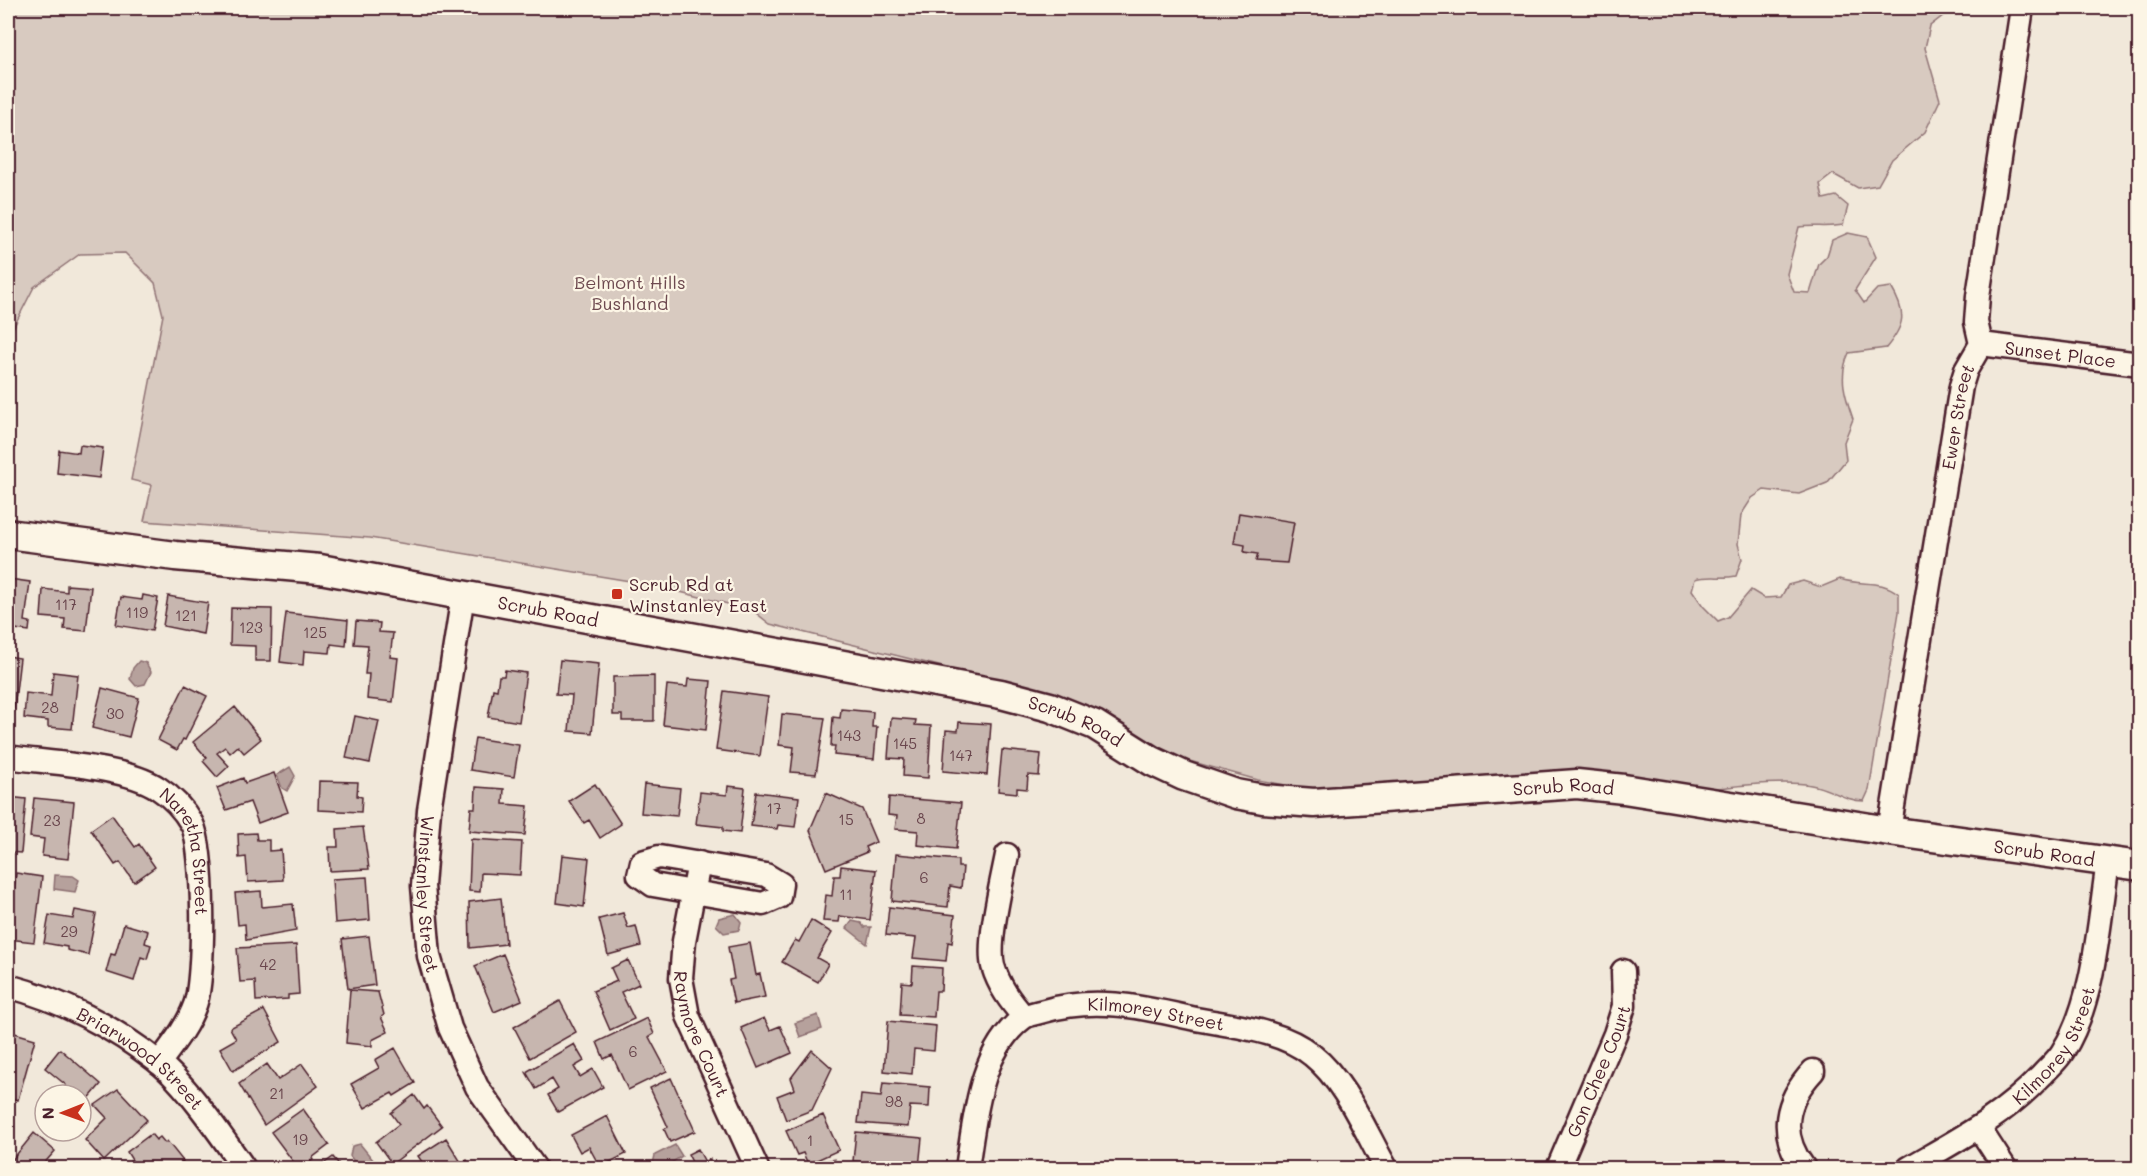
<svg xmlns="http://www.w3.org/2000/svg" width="2147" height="1176" font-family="Mali,sans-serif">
<rect width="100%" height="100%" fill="#f1e8da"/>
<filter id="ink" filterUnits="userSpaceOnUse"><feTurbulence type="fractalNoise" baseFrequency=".0167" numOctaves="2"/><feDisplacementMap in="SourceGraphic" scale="12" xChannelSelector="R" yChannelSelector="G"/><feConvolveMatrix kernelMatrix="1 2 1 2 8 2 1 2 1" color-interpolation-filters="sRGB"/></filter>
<g filter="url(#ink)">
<path fill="#d8cac0" stroke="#917476" stroke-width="1.5" d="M8,8H1953L1930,26L1925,48L1940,100L1925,132L1892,160L1878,185L1858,188L1833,174L1820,184L1823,199L1836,196L1848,206L1843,225C1828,228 1814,225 1799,227L1787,274L1794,292L1810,293L1819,264L1827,256L1832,240L1848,233L1867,237L1876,257L1855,290L1864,303L1877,289L1891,287C1907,314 1905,325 1886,348L1849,353C1838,376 1845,396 1853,419L1844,442L1846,460L1827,483L1799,494L1764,490L1752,498L1741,515L1738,544L1742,559L1736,576C1721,579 1710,575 1695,579L1692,590L1703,606L1718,621L1728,617L1751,590L1764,598L1781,597L1788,585L1803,581L1821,587L1840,579C1864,587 1879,578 1899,594V612L1869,790L1864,801C1845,801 1830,788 1811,785C1783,780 1738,786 1709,789L1314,790L1258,780L1175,757L1079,708L967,673L770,624L752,610L648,584L370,538L144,521L152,485L131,480L163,315L155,283L125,253L80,254L34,287L8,338Z"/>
<path fill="#b6a19c" stroke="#8b6d6f" stroke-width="1.5" d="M139,661L146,663L151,672L145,684L136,686L130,679L133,668Z
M290,767L295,776L287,791L282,788L277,775Z
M55,875L73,876L79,880L75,892L54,889Z
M735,914L741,922L739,930L724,933L716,925L719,918Z
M852,921L861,923L864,927H871L867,944L847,928Z
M818,1015L822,1029L800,1037L795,1023Z
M360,1144L373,1160L370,1168H359L350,1156L352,1146Z
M675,1145L682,1156L665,1167L656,1168L653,1164L655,1155Z
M835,1159L832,1168H806V1165Z"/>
<path fill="#c7b6af" stroke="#4a1f2b" stroke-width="1.5" d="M80,445L103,448L99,478L57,473L59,450L79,453Z
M1239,513L1294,522L1287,563L1256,561L1258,554L1244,552L1245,545L1234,543Z
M9,579L30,582L25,621L30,622L29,631L8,628Z
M67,585L91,587L86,631L64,629L65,619L41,617L43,589L67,592Z
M143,595L158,598L152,631L116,625L121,597L142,600Z
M168,596L208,603L203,634L163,626Z
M231,608L272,609L271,661H255V646L230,645Z
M286,613L348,620L346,646L331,644L330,653L304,651L303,665L280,662Z
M356,621L380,623L379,632L393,633L390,657L398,658L393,702L367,699L369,674H365L368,645L354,644Z
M8,656L20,658L13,718H8Z
M560,660L599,664L592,733L569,731L572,695L556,694Z
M505,670L526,673L519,722L488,717L493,689L497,690L499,676H504Z
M53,672L78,675L72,729L48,727V721L24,718L26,693L51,696Z
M654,676V721H622V715H613V677Z
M688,679L711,681L706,730L663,725L667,685L687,687Z
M185,685L207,696L185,740L183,739L177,750L158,740Z
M102,688L139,698L129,737L92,728Z
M724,691L768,697L760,756L716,750Z
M235,707L261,739L244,753L238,746L230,753L225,747L217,753L229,766L217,777L203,761L207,758L193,742Z
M841,709L873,712L872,727H877L874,759L834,755L835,746H831L833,717L840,718Z
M782,714L825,718L816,774L791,772L794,747L779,745Z
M355,716L379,721L370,763L346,758Z
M891,718L916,720L915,725L931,726L928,778L903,776L904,759L888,758Z
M959,722L991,724L987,775L943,771L946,730L958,731Z
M475,738L519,745L514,777L470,770Z
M1002,750L1041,754L1039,776L1028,775L1027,789L1017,788V793L998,791Z
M274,773L288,812L258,823L250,802L226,810L217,788L243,778L245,783Z
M319,781L358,782L357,796L362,797L361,812L318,810Z
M595,784L621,824L600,838L589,820L584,823L569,801Z
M644,784L680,788L677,816L641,813Z
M728,786L745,788L740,833L723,831V827L696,824L700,792L727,795Z
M476,787L504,789L503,804L528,806L525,835L469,831L471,808H475Z
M756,792L799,797L795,827L778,825L777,829L751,826Z
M826,793L862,809L876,842L865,847L867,852L826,869L810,830Z
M8,797L26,799L21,853L8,852Z
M889,797L961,803L956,849L917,845L918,831L895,829L897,816L888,815Z
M34,798L74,802L68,859L42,856L44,839L30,837Z
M112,815L135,847L139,844L155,867L134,882L120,862L115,865L91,830Z
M363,827L369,869L330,871L329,847H338L337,829Z
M256,833L257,840H269V851L281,850L283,880L248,882L246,857L239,858L238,834Z
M471,839L522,842L520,875L481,873L480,892L469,891Z
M896,854L958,860V867H963L961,888L950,886L948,907L892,901Z
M562,855L589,858L584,907L557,903Z
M841,866L876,870L870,920L840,916L839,922L823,921L826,895L832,896L834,876H840Z
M16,873L42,877L34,942L8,939V907H12Z
M367,877L370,920L335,923L332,879Z
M261,891L262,907L293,904L296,931L246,940L245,924L238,925L235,893Z
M501,898L506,944L470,948L469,902Z
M889,907L955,915L952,943L948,942L946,961L913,958L916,938L886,935Z
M75,910L96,914L88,955L67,950V947L44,943L49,915L73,919Z
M623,913L628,928L636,926L641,946L608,955L599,919Z
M811,920L832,933L817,958L828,964L818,982L782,962L795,940L799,942Z
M124,924L148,931L145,943L151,945L147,959L141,957L134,981L106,972L111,954L115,955Z
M369,936L375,985L348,989L342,939Z
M750,943L756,975L760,974L765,997L734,1003L729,980L734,979L728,947Z
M296,945L299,994L288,995V999L256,1001L255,981L240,982L237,948Z
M503,954L522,1000L494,1012L475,966Z
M628,960L639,984L621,992L634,1019L610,1030L593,991L617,981L611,968Z
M913,966L942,968L941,991H936L934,1017L900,1015L902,982L912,983Z
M350,990L378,992L384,1015L381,1017L388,1032L372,1040V1046L346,1043Z
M560,1001L576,1032L530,1058L514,1027Z
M264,1010L281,1042L233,1071L220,1048L236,1039L230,1028Z
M647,1018L654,1034L649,1037L667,1071L628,1090L612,1055L604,1059L597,1042Z
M764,1018L770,1030L780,1026L792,1053L758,1068L741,1028Z
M888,1021L936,1026L934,1051L914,1049L912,1074L884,1071Z
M8,1031L35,1039L18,1100L8,1097Z
M574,1044L584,1061L574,1067L580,1077L593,1069L603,1087L558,1112L548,1095L558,1089L552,1079L536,1089L526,1072Z
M395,1048L415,1083L394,1096L392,1093L365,1108L351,1084L379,1068L375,1060Z
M60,1049L101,1084L81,1108V1095H58L66,1085L45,1068Z
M812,1050L832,1068L812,1110L786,1120L777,1096L795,1089L791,1078Z
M267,1064L278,1080L302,1064L318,1086L264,1125L239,1084Z
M671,1078L695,1131L670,1142L664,1129L668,1127L650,1088Z
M883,1083L930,1087L929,1107L910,1106L908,1127L858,1123L861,1095L881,1097Z
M118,1089L147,1120L104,1161L85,1140L107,1118L95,1105Z
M414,1095L424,1109L427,1106L442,1126L392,1164L376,1142L399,1124L391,1113Z
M303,1109L329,1145L312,1158L313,1160L298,1168L271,1132Z
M823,1115L839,1150L808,1164L803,1153L797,1155L786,1131Z
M607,1116L626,1154L600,1167L589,1147L580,1152L571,1135Z
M856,1132L922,1138L919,1167L881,1168L882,1164L853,1161Z
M34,1133L55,1151L40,1168H8V1165Z
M151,1134L156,1140L160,1137L165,1143L167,1141L183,1161L174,1168H121L132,1160L127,1152Z
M446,1138L462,1164L467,1160L472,1168H426L418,1156Z
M698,1149L705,1162L710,1159L715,1168H695L688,1154Z
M333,1157L342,1168H318Z"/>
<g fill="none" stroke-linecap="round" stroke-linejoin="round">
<g stroke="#4a1f2b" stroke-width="27">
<g id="minor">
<path id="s1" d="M1981,344L2140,364"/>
<path id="s2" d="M463,595L429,810L423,886L429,956L450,1028L477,1087L535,1168"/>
<path id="s3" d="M8,757C48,763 125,766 158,788C172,797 184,810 192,824C205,850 205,978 195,1005C187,1027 173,1044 159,1063"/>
<path id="s4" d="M1889,831L1961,386L1966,370L1981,344L1976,322L1978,296L2022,8"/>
<path d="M1007,855C1002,881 987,942 993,966C999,986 1010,1001 1024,1017"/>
<path d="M659,857L766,875L781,884L779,897L763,904L653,885L639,875L642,862Z"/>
<path id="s5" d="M699,863L684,941L681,978L688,1016L757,1168"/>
<path id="s6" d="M8,986C61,1000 114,1027 158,1062C187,1085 222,1137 244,1168"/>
<path d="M1979,1128L2005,1168"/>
<path id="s7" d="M967,1168C975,1119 979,1051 1023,1018C1028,1014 1037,1013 1044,1011C1095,996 1141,1007 1191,1018C1230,1026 1281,1029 1312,1055C1346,1082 1365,1131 1386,1168"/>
<path id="s8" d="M1558,1168L1615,1034L1624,1006L1623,971"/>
<path d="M1804,1168C1778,1134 1785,1101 1813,1071"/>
<path id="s9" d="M1909,1168C1959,1139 2001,1118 2042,1075C2049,1067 2058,1060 2063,1051C2095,1001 2099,920 2108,862"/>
</g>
</g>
<g stroke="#4a1f2b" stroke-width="33">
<g id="major">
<path id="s10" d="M8,534L175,556L320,569L1001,694L1050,707L1095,725L1152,761L1184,776L1236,794L1263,799L1314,803L1577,784L1624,789L1889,831L2140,866"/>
</g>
</g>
<use href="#minor" stroke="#fcf5e5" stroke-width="22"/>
<use href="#major" stroke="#fcf5e5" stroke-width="28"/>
</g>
</g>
<rect fill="#c8321e" stroke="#fcf5e5" stroke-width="2" x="611" y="588" width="12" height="12" rx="3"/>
<g text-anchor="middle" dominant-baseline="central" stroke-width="4.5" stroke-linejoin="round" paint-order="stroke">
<g font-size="15" fill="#69454c">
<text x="66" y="604">117</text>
<text x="137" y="612">119</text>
<text x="186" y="615">121</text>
<text x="251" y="627">123</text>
<text x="315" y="632">125</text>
<text x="50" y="707">28</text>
<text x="115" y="713">30</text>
<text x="849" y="735">143</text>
<text x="905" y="743">145</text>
<text x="961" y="755">147</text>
<text x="774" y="808">17</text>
<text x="921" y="818">8</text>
<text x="846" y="819">15</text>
<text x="52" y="820">23</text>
<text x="924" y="877">6</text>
<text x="846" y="894">11</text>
<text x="69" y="931">29</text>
<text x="268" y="964">42</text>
<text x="633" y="1051">6</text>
<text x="277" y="1093">21</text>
<text x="894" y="1101">98</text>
<text x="300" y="1139">19</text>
<text x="810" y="1140">1</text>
</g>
<g font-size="18" fill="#6e4a50" stroke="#fcf5e5">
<text x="630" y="282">Belmont Hills<tspan x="630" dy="21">Bushland</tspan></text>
</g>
<g font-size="18" fill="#4a1f2b" stroke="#fcf5e5">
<text stroke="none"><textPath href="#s1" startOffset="80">Sunset Place</textPath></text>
<text stroke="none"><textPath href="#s4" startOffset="420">Ewer Street</textPath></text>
<text stroke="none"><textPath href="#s10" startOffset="546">Scrub Road</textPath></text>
<text stroke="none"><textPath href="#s10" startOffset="1086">Scrub Road</textPath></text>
<text stroke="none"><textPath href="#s10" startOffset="1592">Scrub Road</textPath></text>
<text stroke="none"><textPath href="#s10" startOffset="2078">Scrub Road</textPath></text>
<text stroke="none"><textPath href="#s3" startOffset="228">Naretha Street</textPath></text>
<text stroke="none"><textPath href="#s2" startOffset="302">Winstanley Street</textPath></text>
<text stroke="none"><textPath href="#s7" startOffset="300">Kilmorey Street</textPath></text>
<text stroke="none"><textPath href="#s5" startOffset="176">Raymore Court</textPath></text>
<text stroke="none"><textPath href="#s9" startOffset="195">Kilmorey Street</textPath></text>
<text stroke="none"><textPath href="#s6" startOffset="153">Briarwood Street</textPath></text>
<text stroke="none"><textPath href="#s8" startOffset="105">Gon Chee Court</textPath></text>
</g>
<g font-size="18" fill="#4a1f2b" stroke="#fcf5e5" text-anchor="start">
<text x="629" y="584">Scrub Rd at<tspan x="629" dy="21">Winstanley East</tspan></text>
</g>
</g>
<rect width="2147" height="1176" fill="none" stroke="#fcf5e5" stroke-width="30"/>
<rect x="15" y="15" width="2117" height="1146" fill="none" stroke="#4a1f2b" stroke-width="2" filter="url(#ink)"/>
<g transform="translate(63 1113) rotate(269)"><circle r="28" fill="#fcf5e5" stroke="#b59f9b" stroke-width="1.5"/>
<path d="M0-4.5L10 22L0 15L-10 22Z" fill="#c8321e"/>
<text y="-9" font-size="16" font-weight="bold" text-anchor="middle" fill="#4a1f2b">N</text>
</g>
</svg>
